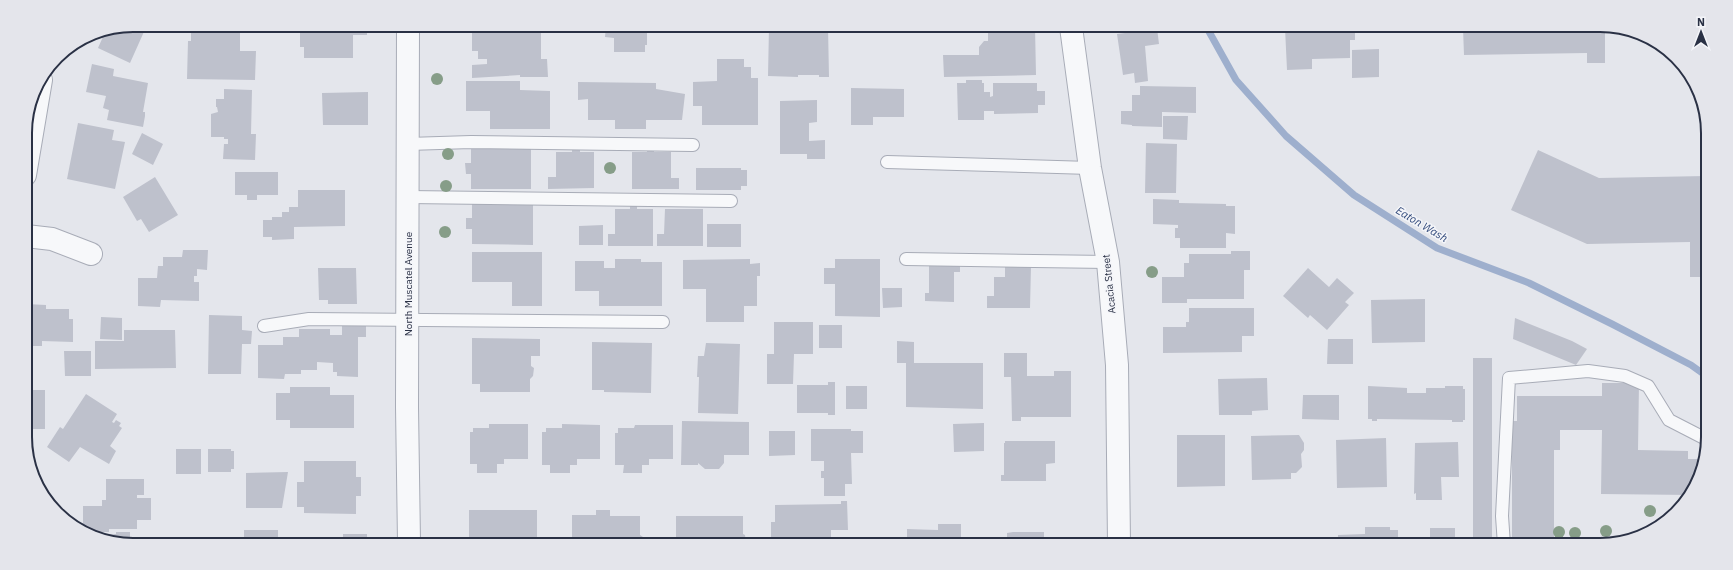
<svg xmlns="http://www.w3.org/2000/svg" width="1733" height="570" font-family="'IBM Plex Sans',sans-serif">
<rect width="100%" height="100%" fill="#e4e6ec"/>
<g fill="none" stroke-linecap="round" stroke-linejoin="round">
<path stroke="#9eafcd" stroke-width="7" d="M1207,28L1236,80L1286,136L1354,195L1437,248L1529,283L1612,324L1691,365L1705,375"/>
</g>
<path fill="#bec1cc" d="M133,25H147L130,63L98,48L106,30Z
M300,25L367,26V35H353V58H304V47H300Z
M472,26L541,27V59H547L548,77H520V75L472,78V65L487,64V59H478V51H472Z
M606,26H647V45H645V52H614V38L605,37Z
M769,27H828L829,77H819V75H798V77L768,76Z
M988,27H1035L1036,75L944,77L943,55H979V47L984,41H988Z
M1124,27L1157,28L1159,44L1145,46L1148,81L1135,83L1134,73L1123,75L1117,34L1125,33Z
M1285,28H1355V40H1350V58L1312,59V69L1287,70Z
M1463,28L1605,29V63H1587V53L1464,55Z
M191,29H240V51H256L255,80L187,79L188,41H191Z
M1379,49V77L1352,78V50Z
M717,59H744V67H751V78H758V125H702V106H693V82L717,81Z
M92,64L114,69L113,76L148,83L143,112H145V116L143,127L107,120L109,110L103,108L106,96L86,92Z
M966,80H982V83H984V92H990V97L993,96V83H1037V91H1045V105H1038V113L994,114V111H984V120H958L957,83H966Z
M466,81H520V90L550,91V129H490V111H466Z
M578,82L656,83V89L685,94L682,120H646V129H615V120H588V99L578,100Z
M1140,86L1196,87V113L1162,112V127L1132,126V125L1121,124V111H1132V95H1140Z
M851,88L904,89V117H873V125H851Z
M224,89L252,90L251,134H256L255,160L223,159L224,144H228V139H224V137H211V114L218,112L217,107H216V99H224Z
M368,92V125H323L322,93Z
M817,100V122L809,123V141L825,140V159H807V154H780V101Z
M1163,116H1188L1187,140L1163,139Z
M78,123L114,130L112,140L125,142L115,189L67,179Z
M142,133L163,144L153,165L132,154Z
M1146,143L1177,144L1176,193H1145Z
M471,149H531V189H471V174H466L465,163H471Z
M572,149H580V152H594V188L548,189V177H556V152H572Z
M647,149H654V152H671V178H679V189H632V152H647Z
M1538,150L1599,178L1706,176L1705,277H1690V242L1587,244L1511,210Z
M696,168H741V170H747V186H741V190H696Z
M235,172H278V195H257V200H247V195H235Z
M155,177L178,215L149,232L141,219L137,221L123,197Z
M298,190H345V226L294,227V239L272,240V237H263V220H272V217H282V212H289V207H298Z
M1153,199L1179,200V203L1226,204V206H1235V234L1226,233V248H1180V238H1175V228H1178V225L1153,224Z
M472,202L533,203V245L472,244V229H466V218H472Z
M630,206H637V209H653V246H608V234H615V209H630Z
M665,209H703V246H657V234H664Z
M707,224H741V247H707Z
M603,225V245H579V226Z
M183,250H208L207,270L197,269V276H194V282H199V301L161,300L160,307L138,306V278H157L158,266H163V257H182Z
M1231,251H1250V270H1244V299H1187V303H1162V277H1184V263H1189V254H1231Z
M472,252H542V306H512V282H472Z
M615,259H641V262H662V306H599V291H575V261H604V268H615Z
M750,259V264L760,263V276H757V306H744V322H706V289H683V260Z
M835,259H880V317L835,316V284H824V268H835Z
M929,261L960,263V272H954V302L925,301V293H929Z
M1005,266H1031L1030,308H987V296H994V277H1005Z
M318,268H356L357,304H328V300H319Z
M1308,268L1329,287L1337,278L1354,293L1345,302L1349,305L1327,330L1310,315L1308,318L1283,296Z
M882,288H902V307L883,308Z
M1425,299V342L1372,343L1371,300Z
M26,304L46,305V309H69V319H73V342L42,341V346H26Z
M1189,308H1254V336H1242V352L1163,353V327H1186V322H1189Z
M209,315L242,316V330L252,331L251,344H242L241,374H208Z
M101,317L122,318V340L100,339Z
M1515,318L1572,341L1587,349L1576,365L1513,339Z
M774,322H813V354H794L793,384H767V354H774Z
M819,325H842V348H819Z
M342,326H366V337H358V377L337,376V372H333V363L317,362V370H301V374H285L284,379L258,378V345H283V337H299V329H330V335H342Z
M124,330H175L176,368L95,369V341H124Z
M472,338L540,339V356H531V366L534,368L533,376L530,379V392H480V384H472Z
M1328,339H1353V364H1327Z
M897,341L914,342V363H983V409L906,407V363H897Z
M592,342L652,343L651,393L604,392V390H592Z
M706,343L740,344L738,414L698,413L699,377H697L698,356H704Z
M64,351H91V376H65Z
M1004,353H1027V376H1054V371H1071V417H1021V421H1012L1011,377H1004Z
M1473,358H1492V545L1473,544Z
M1267,378L1268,410L1252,411V415H1219L1218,379Z
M828,382H835V415H828V413H797V385H828Z
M1602,383H1639L1638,450L1688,451V459H1704V465L1691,495L1601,494L1602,430H1560V450H1554V541L1615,542L1607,545H1512V421H1517V396H1602Z
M846,386H867V409H846Z
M1368,386L1407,388V393H1426V388H1445V386H1463V389H1465V420H1463V422H1452V420L1377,419V421H1372V419H1368Z
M290,387H330V395H354V428H290V420H276V393H290Z
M30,390H45V429H27V397H30Z
M86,394L117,414L112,422L114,423L116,420L121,423L119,426L122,428L110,446L116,451L109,464L80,447L69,462L47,447L60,427L63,429Z
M1303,395H1339V420L1302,419Z
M682,421L749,422V455H724V463L719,469H705L698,463V465H681Z
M984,423V451L954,452L953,424Z
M489,424H528V459H504V464H497V473H477V464H470V432H473V428H489Z
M562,424L600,425V459H577V465H570V473H550V465H542V432H546V428H562Z
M635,425H673V459H649V465H642V473H623L624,465H615V433H618V428H634Z
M811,429H851V431H863V453H851L852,484H845V496H824V478H821V471H824V461H811Z
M769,431H795V455L769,456Z
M1177,435H1225V486L1177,487Z
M1299,435L1304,443V450L1301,454L1302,467L1296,473H1291V479L1252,480L1251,436Z
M1386,438L1387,487L1337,488L1336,440Z
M1005,441H1055V463L1046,464V481H1001V475H1004V443H1005Z
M1458,442L1459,477H1441L1442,500H1416V493L1414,494L1415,443Z
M176,449H201V474H176Z
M208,449H231V451H234V469H231V472H208Z
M304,461H356V477H361V496H356V514L304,513V507H297V482H304Z
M288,472L282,508H246V473Z
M106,479H144V495H137V498H151V520H137V529H109V532H89L83,528V506H102V500H106Z
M841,501H847L848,530H831V543H771V522H775V505L841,504Z
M469,510H537V542H469Z
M596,510H610V516H640V535L643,537V543L572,542V515H596Z
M676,516H743V534L745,535L746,543H676Z
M938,524H961V543H907V529L938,530Z
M1365,527H1390V530H1398V544H1338V535L1365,534Z
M1430,528H1455V544H1430Z
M244,530H278V542H244Z
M116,532H130V537L146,538V541H105L93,534H116Z
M1013,532H1044V543H1007V533Z
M343,534H367V542H307V538H343Z
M974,538H1000V543H974Z"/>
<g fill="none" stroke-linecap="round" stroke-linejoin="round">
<g stroke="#a8acb7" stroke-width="14">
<path id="lane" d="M408,144L471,142L693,145
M887,162L1090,168
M408,197L731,201
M906,259L1108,262
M264,326L309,319L663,322
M1504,545L1502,516L1509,378L1588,371L1625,376L1648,386L1669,420L1704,438"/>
</g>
<g stroke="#a8acb7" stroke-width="24">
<path id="street" d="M408,26L407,407L409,542
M1071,27L1090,168L1108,262L1117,365L1119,544
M25,175L41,80
M26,236L52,239L91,254"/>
</g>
<use href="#lane" stroke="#f7f8fa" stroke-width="12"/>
<use href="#street" stroke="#f7f8fa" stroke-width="22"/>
</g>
<g fill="#869d88">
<circle cx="437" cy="79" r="6"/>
<circle cx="448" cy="154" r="6"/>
<circle cx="610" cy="168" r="6"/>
<circle cx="446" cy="186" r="6"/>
<circle cx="445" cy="232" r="6"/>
<circle cx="1152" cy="272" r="6"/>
<circle cx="1650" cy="511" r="6"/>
<circle cx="1606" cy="531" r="6"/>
<circle cx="1559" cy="532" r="6"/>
<circle cx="1575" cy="533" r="6"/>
</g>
<g text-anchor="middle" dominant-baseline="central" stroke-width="3" stroke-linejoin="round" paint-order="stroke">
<g font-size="10" fill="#2a3145" stroke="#f4f5f9">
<text transform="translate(408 284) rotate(-90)">North Muscatel Avenue</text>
<text transform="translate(1109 284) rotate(-96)">Acacia Street</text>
</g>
<g font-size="11" font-style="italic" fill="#324a7b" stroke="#f4f5f9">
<text transform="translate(1422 224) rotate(31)">Eaton Wash</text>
</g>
</g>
<path d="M0 0H1733V570H0ZM133 32H1600A101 101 0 0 1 1701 133V437A101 101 0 0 1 1600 538H133A101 101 0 0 1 32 437V133A101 101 0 0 1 133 32Z" fill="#e4e5eb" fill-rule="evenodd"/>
<path fill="none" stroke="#2a3145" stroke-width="2" d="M133 32H1600A101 101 0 0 1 1701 133V437A101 101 0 0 1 1600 538H133A101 101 0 0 1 32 437V133A101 101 0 0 1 133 32Z"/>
<g transform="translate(1701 32)" stroke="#f4f5f9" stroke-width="3" paint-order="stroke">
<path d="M0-3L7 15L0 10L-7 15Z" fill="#2a3145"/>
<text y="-6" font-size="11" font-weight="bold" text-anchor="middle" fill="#2a3145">N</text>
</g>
</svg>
